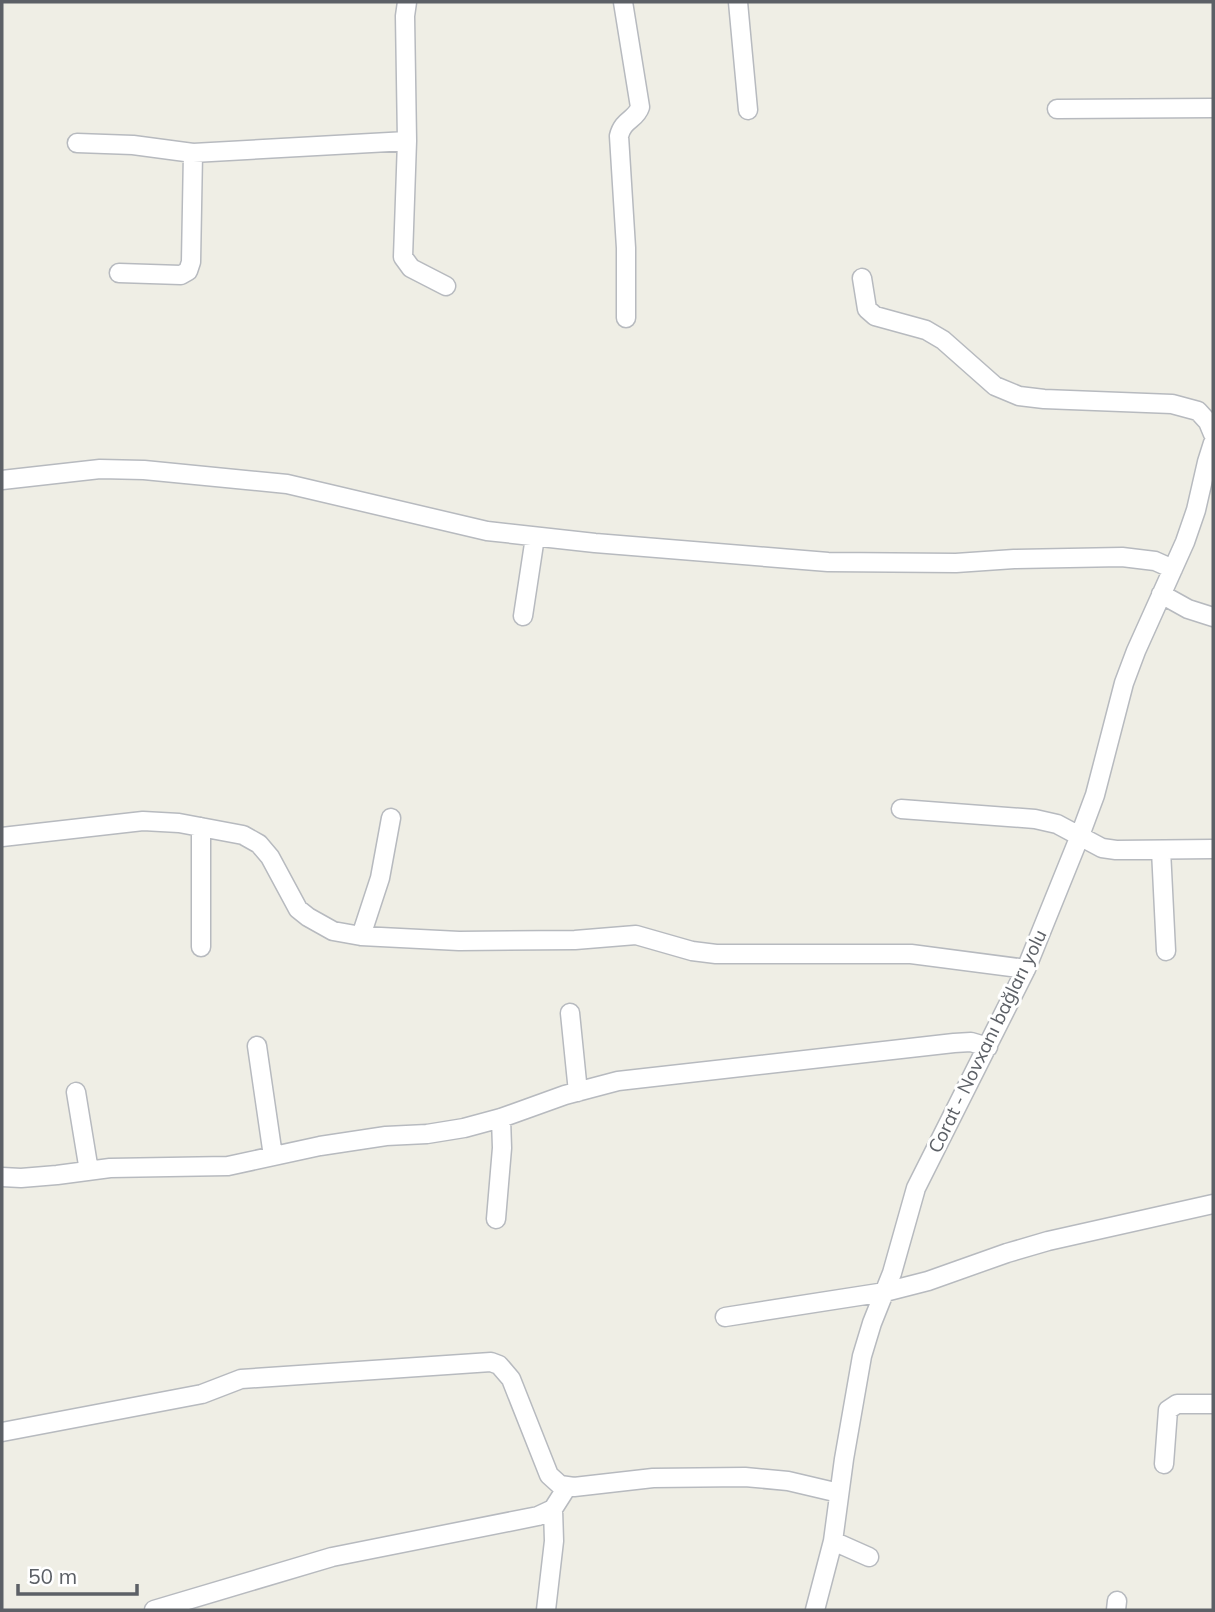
<svg xmlns="http://www.w3.org/2000/svg" width="1215" height="1612" font-family="Mulish,sans-serif">
<rect width="100%" height="100%" fill="#efeee5"/>
<g fill="none" stroke-linecap="round" stroke-linejoin="round">
<g stroke="#b7babf" stroke-width="21">
<path id="minor" d="M407,2L405,16L407,141L403,257L411,268L446,286
M623,2L640,107C636,120 623,119 619,136L626,248V318
M738,2L748,110
M1057,109L1213,108
M77,143L133,145L193,153L407,141
M119,273L181,275L188,271L191,262L193,153
M862,278L867,309L875,316L926,330L943,340L995,386L1019,396L1044,399L1172,404L1198,411L1208,422L1213,434
M2,480L100,469L144,470L287,484L487,531L595,543L828,562L956,563L1014,559L1122,557L1155,561L1173,569
M1161,594L1188,609L1213,617
M523,616L535,537
M901,809L1035,819L1057,824L1102,848L1116,850L1213,849
M2,837L143,821L179,823L243,835L259,844L270,857L298,909L308,917L333,931L361,936L459,941L575,940L636,935L692,951L716,954H911L1026,969
M1161,850L1166,951
M361,936L380,878L391,818
M201,947V827
M570,1013L578,1092
M257,1046L273,1156
M76,1092L89,1171
M2,1177L21,1178L57,1175L110,1168L228,1166L320,1146L386,1136L427,1134L464,1128L501,1118L565,1095L618,1081L954,1043L971,1042L988,1047
M496,1219L502,1148L501,1118
M725,1317L885,1292L928,1281L1007,1253L1048,1241L1213,1204
M2,1432L202,1394L241,1379L491,1362L499,1365L511,1379L549,1475L560,1485L574,1487L653,1478L745,1477L788,1481L839,1493
M1164,1464L1168,1410L1177,1404H1213
M833,1541L869,1557
M154,1610L332,1557L538,1516L553,1509L567,1487
M546,1610L554,1541L553,1509
M815,1610L833,1541L844,1459L862,1356L872,1323L892,1273L916,1188L1026,969L1079,838L1095,795L1124,683L1136,651L1185,542L1196,510L1207,462L1213,443
M1116,1610L1117,1601"/>
</g>
<use href="#minor" stroke="#fff" stroke-width="18"/>
</g>
<g text-anchor="middle" dominant-baseline="central" stroke-width="6" stroke-linejoin="round" paint-order="stroke">
<g font-size="19" fill="#5c6066" stroke="#fff">
<text transform="translate(987 1041) rotate(-64)">Corat - Novxanı bağları yolu</text>
</g>
</g>
<rect width="1215" height="1612" fill="none" stroke="#5c6066" stroke-width="7"/>
<path d="M18 1584v10h119v-10" fill="none" stroke="#5c6066" stroke-width="3.5"/>
<text x="28" y="1584" font-size="21" fill="#5c6066" stroke="#ffffff" stroke-width="5" paint-order="stroke">50 m</text>
</svg>
